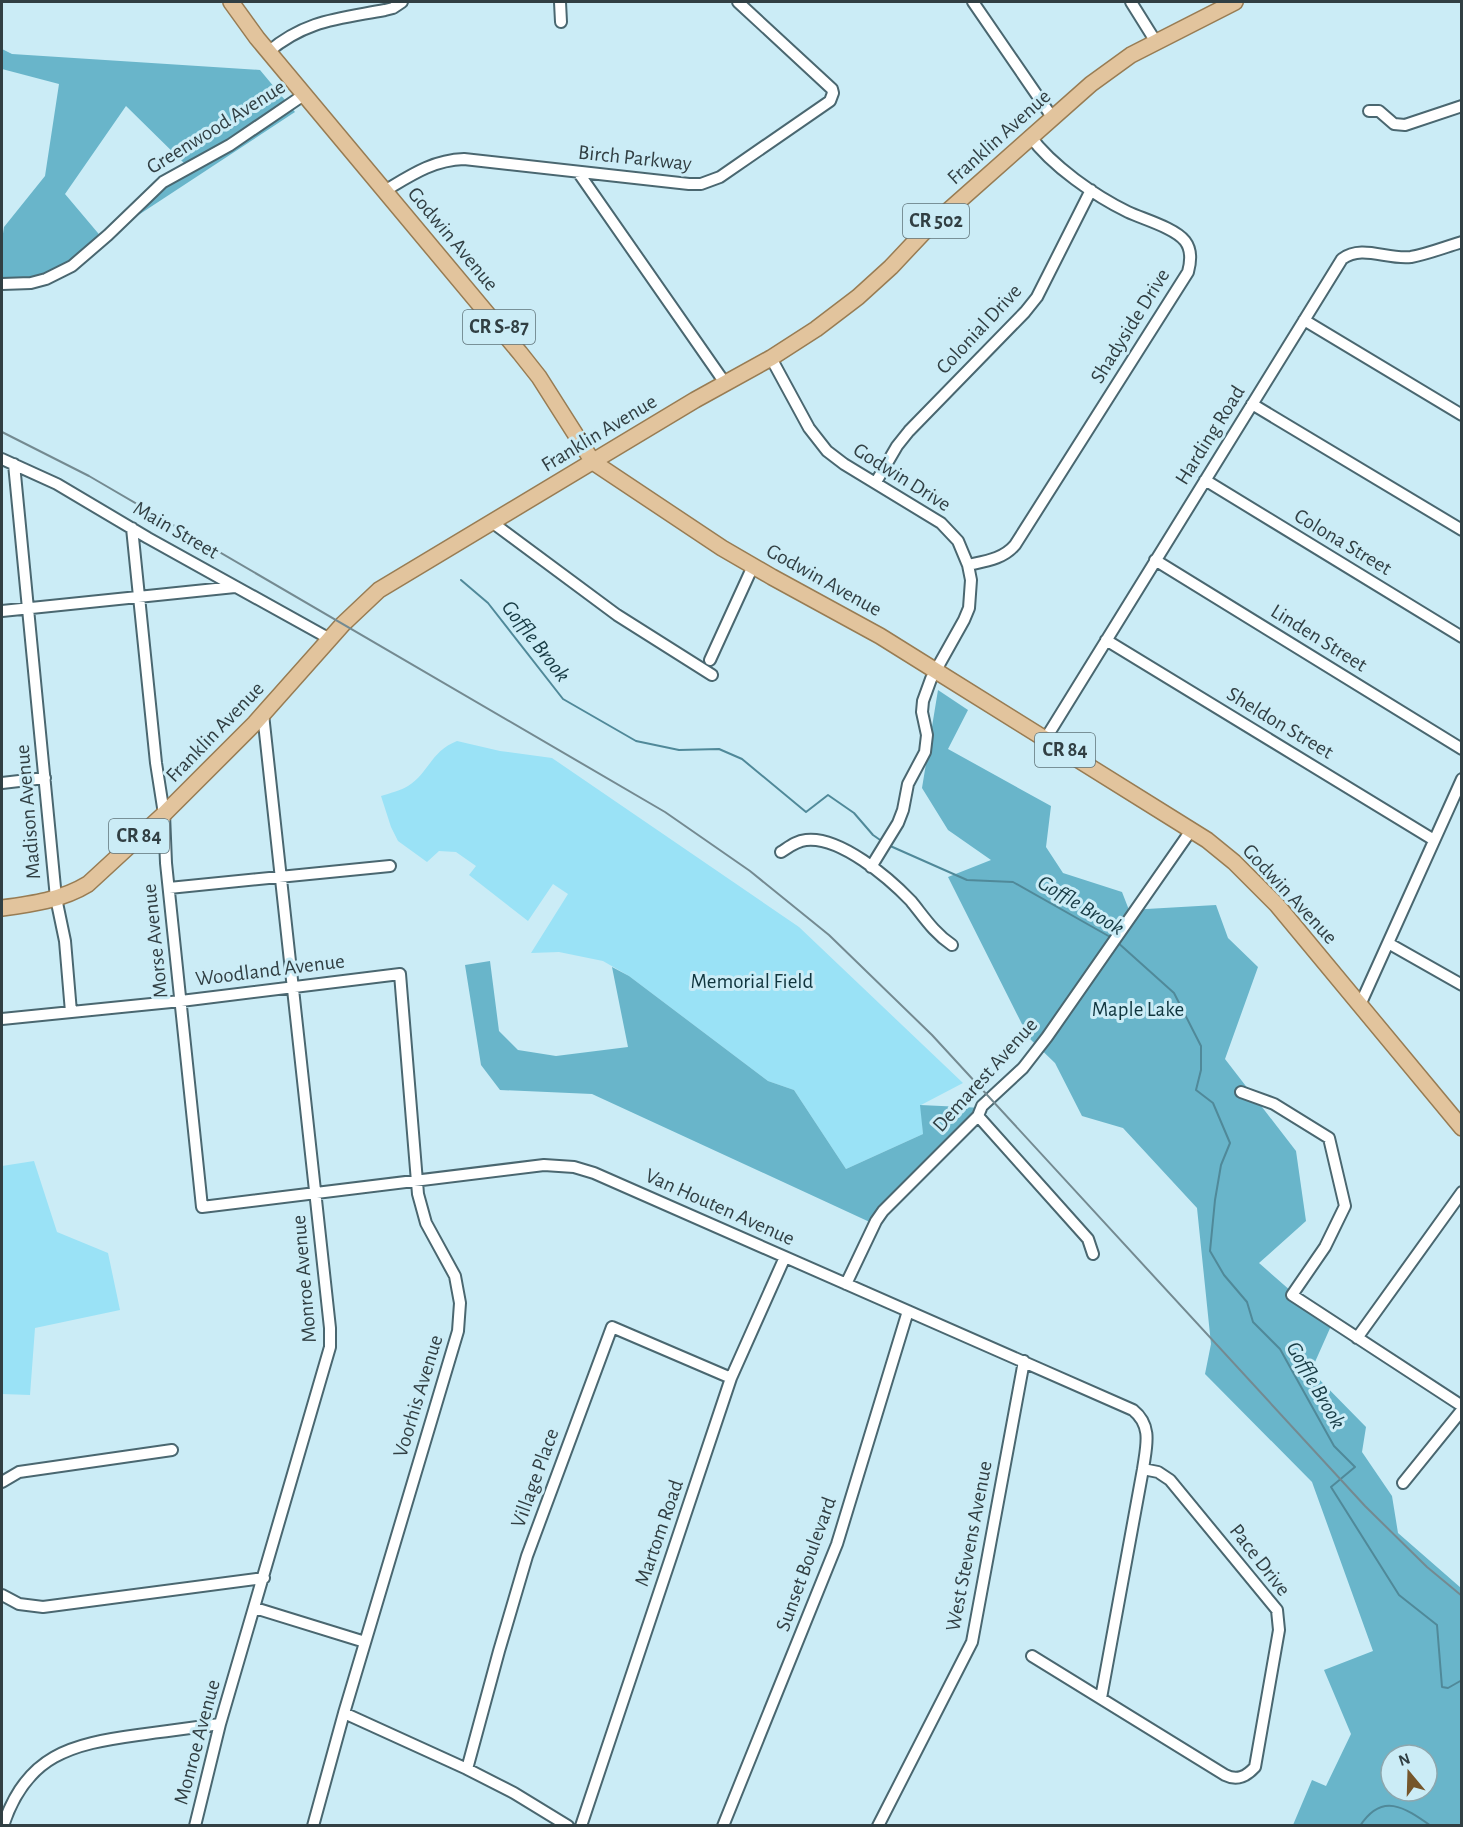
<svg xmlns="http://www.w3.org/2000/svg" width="1463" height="1827" font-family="'Alegreya Sans',sans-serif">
<rect width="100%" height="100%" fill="#cbecf6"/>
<path fill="#9ae2f6" d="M457,741L500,751L552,758L799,927L963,1083L921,1105L923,1134L846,1169L794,1090L768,1081L629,976L603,961L559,952L531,953L568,894L553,884L528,921L469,875L476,866L456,852L439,851L427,862L398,841L391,827L381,796C390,793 400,791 408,786C428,774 431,751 457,741Z
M34,1161L57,1232L108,1253L120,1310L35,1328L30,1395L2,1394V1166Z"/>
<path fill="#69b5ca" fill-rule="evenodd" d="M2,49L12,54L260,70L295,112L111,233L187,166L126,106L65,194L103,239L40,280L2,282V240L4,227L45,176L59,84L2,69Z
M938,690L968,710L948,749L1051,806L1046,847L1063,873L1122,892L1129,910L1216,905L1228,938L1258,967L1225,1059L1296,1151L1306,1221L1259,1263L1331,1326L1311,1371L1366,1427L1362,1452L1392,1496L1398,1533L1461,1588V1825H1293L1312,1780L1326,1786L1351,1734L1324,1670L1373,1651L1312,1482L1205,1374L1211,1344L1197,1208L1123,1128L1082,1116L1055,1063L1029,1038L948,877L991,860L948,830L922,788ZM1391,1755H1427V1791H1391Z
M490,961L499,1031L518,1050L556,1056L628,1047L612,967L629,976L768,1081L794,1090L846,1169L923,1134L920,1105L984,1108L874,1224L592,1094L500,1090L481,1065L465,965Z"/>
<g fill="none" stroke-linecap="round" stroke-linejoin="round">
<path stroke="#508999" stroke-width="2" d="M461,580L488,603L563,699L636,741L679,750L719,749L742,759L806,812L828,795L854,813L873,835L883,842
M888,845L967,880L1013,882L1112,938
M1116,941L1174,993L1201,1046V1070L1196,1090L1213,1103L1230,1143L1221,1165L1215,1200L1210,1251L1224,1275L1247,1302L1253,1322L1280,1349L1334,1446L1355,1467L1331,1487L1399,1595L1437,1625L1442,1687L1448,1688L1462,1680
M1360,1826C1382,1792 1404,1807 1431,1826"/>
<g stroke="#4a6770" stroke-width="14">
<path id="street" d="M560,2L561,22
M973,2L1052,117
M1131,2L1156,42
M268,52C306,20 338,19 385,10L393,8L402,2
M1369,111H1379L1394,124L1405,125L1462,106
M578,172L725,383
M386,190C411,175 433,160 464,159L689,184H701L720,177L830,101L833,93L832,89L738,2
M2,284L31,283L46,279L72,266L108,235L163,182L230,145L305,94
M1304,320L1462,415
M771,358L809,428L827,451L844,464L941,523L958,541L968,565L971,580L969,608L964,620L931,679L923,701L922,712L927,735L925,752L908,784L903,810L898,823L871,867
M1252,404L1462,530
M2,459L57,484L148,538L330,639
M14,464L56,898L65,941L71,1012
M1205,480L1462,637
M876,482L897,446L909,431L1025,312L1037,297L1091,190
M493,523L617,615L712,675
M132,528L156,763L164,814L166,863L202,1207L544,1165L574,1167L594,1173L1133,1410C1153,1426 1146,1447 1143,1469L1101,1698
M1155,560L1462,749
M968,565C986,561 1003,559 1015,545L1188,272C1191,261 1192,250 1185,241C1175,228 1143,219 1128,212C1095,196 1052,166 1030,136
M2,611L235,587
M1106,640L1434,840
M710,660L753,566
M1046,738L1342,259C1362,244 1387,260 1411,257C1428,254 1445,247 1462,242
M2,783L45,778
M781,852C789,847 796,841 806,840C840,836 889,878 911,901C924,917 934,933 952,945
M169,888L390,866
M1388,943L1462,985
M1360,1005L1462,779
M2,1019L181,1001L400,974L418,1194L426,1223L455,1276L460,1303L458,1331L344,1713L313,1826
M1241,1092L1274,1104L1329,1138L1345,1206L1325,1247L1292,1295L1462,1406
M978,1116L1088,1239L1093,1254
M846,1284L876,1221L883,1211L978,1116L982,1106L1023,1068L1047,1037L1192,829
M1357,1338L1462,1192
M2,1482L19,1472L172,1450
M1403,1483L1462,1410
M2,1595L19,1604L43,1607L264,1578
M255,1608L365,1642
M1032,1656L1225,1775C1237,1781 1246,1777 1255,1767L1279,1630L1277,1610L1170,1480L1158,1472L1143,1469
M344,1713L467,1769L514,1793L568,1826
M467,1769L499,1651L527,1556L612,1327L731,1378
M3,1826C26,1755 71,1744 138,1735C165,1731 193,1728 220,1724
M195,1826L220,1724L330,1347V1328L263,714
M581,1826L731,1378L785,1257
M723,1826L837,1544L908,1311
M878,1826L972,1642L1024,1361"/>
</g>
<g stroke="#987c53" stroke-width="18">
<path id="primary" d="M231,2L257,38L520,353L539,377L593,462L722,548L772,577L880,636L1207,840L1234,862L1277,905L1462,1128
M2,908C32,904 62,900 88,884L164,814L255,723L343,624L379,590L695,400L771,358L816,329L858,297L891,267L923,233L1091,84L1131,55L1235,2"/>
</g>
<use href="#street" stroke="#fff" stroke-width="10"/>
<use href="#primary" stroke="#e2c49d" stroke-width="15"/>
<path stroke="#748a91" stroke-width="2" d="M2,432L89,476L665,812L750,871L829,935L932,1035L1365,1506L1427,1567L1462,1596"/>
</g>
<g text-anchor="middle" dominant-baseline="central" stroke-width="6" stroke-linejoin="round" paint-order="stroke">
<g fill="#cbecf6" stroke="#5f7379" stroke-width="1.5">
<rect x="903" y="204" width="66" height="34" rx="4.5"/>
<rect x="463" y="310" width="72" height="34" rx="4.5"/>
<rect x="1035" y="733" width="60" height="34" rx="4.5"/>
<rect x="109" y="819" width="60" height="34" rx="4.5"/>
</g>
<g font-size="20" font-weight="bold" fill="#313f43">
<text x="936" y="221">CR 502</text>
<text x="499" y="327">CR S-87</text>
<text x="1065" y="750">CR 84</text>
<text x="139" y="836">CR 84</text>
</g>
<g font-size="21" fill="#313f43" stroke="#cbecf6">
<text transform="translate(216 127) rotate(-32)">Greenwood Avenue</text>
<text transform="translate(999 137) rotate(-42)">Franklin Avenue</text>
<text transform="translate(635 158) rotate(6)">Birch Parkway</text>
<text transform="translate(453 239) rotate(50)">Godwin Avenue</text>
<text transform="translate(1130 326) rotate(-58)">Shadyside Drive</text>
<text transform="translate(979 329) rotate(-47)">Colonial Drive</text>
<text transform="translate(599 433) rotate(-31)">Franklin Avenue</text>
<text transform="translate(1210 435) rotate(-58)">Harding Road</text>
<text transform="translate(902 477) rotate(32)">Godwin Drive</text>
<text transform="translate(176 530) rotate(30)">Main Street</text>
<text transform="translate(1343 542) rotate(31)">Colona Street</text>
<text transform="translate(824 580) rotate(29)">Godwin Avenue</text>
<text transform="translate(1319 638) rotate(32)">Linden Street</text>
<text transform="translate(1280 723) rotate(31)">Sheldon Street</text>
<text transform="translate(215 732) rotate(-46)">Franklin Avenue</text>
<text transform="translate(28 812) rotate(-95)">Madison Avenue</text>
<text transform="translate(1290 894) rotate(47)">Godwin Avenue</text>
<text transform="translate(155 941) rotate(-96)">Morse Avenue</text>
<text transform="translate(270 970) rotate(-7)">Woodland Avenue</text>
<text transform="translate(985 1075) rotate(-48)">Demarest Avenue</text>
<text transform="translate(720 1207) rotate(24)">Van Houten Avenue</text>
<text transform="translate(304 1279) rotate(-95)">Monroe Avenue</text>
<text transform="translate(418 1396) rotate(-73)">Voorhis Avenue</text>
<text transform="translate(535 1478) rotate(-70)">Village Place</text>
<text transform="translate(659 1533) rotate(-71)">Martom Road</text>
<text transform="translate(969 1546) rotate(-79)">West Stevens Avenue</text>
<text transform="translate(1260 1560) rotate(52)">Pace Drive</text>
<text transform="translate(806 1564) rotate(-70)">Sunset Boulevard</text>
<text transform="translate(197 1742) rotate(-75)">Monroe Avenue</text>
</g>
<g font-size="21" fill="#0f343d" stroke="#cbecf6">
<text x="752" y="981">Memorial Field</text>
<text x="1138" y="1009">Maple Lake</text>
</g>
<g font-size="22" font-style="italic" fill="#183c45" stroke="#cbecf6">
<text transform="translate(536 641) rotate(52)">Goffle Brook</text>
<text transform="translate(1081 905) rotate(31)">Goffle Brook</text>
<text transform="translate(1316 1385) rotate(60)">Goffle Brook</text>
</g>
</g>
<rect width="1463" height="1827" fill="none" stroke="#313f43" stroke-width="6"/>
<g transform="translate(1409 1773) rotate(341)"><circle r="28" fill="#cbecf6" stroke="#8da7ae" stroke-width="1.5"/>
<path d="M0-4.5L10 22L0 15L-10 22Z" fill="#75562b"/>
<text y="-9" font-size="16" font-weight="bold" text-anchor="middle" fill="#313f43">N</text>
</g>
</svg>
